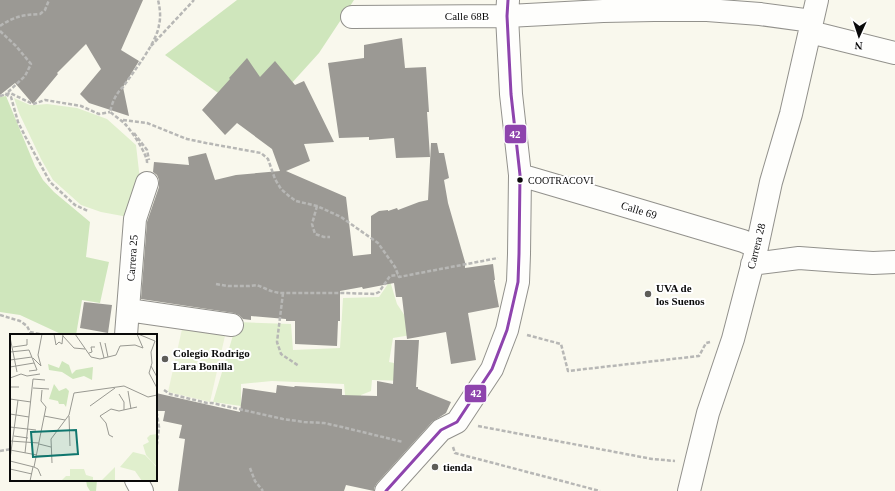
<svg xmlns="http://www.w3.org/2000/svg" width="895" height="491" font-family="Georgia,serif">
<rect width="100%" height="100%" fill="#f9f8ed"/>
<path fill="#e0efcd" d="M14,98L30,105H36L47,104L77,108L107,119L136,145L140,180L128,217L101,212L81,205L53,180L41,159L19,113Z
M390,281L397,304L417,334L393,338L389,362L414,367L409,381L372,380L371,391L361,395V419L347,415L344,384L272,381L241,384V406L213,402L237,322L291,324L293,350L340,348L343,298L379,297Z"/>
<path fill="#cfe6bc" d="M237,0H354L319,53L290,85L221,95L165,55Z
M6,96L35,166L43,180L54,192L90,222L86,257L109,262L100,303L82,300L76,335L61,334L20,315L0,312V97Z
M86,480H97L96,491H90L87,486Z"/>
<path fill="#eaf2d6" d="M184,320L227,327L210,402L168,392Z"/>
<path fill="#9b9994" d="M0,0H143L121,50L139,61L123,87L129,116L89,103L80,94L101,69L86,44L57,73L58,74L33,104L15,83L0,95Z
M402,38L405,68L426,67L429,112H427L430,157L396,158L394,138L369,140V137L339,138L328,63L364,58V45Z
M247,58L260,77L275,61L295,85L304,81L334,142L304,144L310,161L286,171L346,197L353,256L371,254V216L379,211L388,210V211L397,208L398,210L419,202L428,200L431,143H437L439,153H444L449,178L444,180L448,203L465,262V268L493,264L495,280H494L499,307L468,313L476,360L451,364L446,332L407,339L402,297H396L394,283L363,289L362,287L340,291V321H338L337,346L295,344V321H286V319L251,316V320L243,319L239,315L234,313L141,299L147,222L159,187V180L157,175L153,172L154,162L189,165L188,157L206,153L215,180L236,175L280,171L272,149L237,123L225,135L202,110L230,79L229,78Z
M84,302L112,305L108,333L80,328Z
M395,340H419L416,387H418V389L451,402L446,413L432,422L377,483L374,488V491L346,485L344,491H178L185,439L179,438L182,425L163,421L165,411H156V393L240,412L243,388L276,393L277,385L294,387L295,386L342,389V395L377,396V381L393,384Z"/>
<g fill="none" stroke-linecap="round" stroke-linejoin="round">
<g stroke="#92918c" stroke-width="24">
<path id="minor" d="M352,17L507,16L603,11L654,10H707L760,14L812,21
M810,32L895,53
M520,175L605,200L743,241L757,247
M752,264L799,258L840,261L873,263L895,262
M128,310L232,325
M126,335L135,219L147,183
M136,480L142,491
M386,491L441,430L457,422L492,369L507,330L518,282L519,254L520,175L511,94L507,16L508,0
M689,491L696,462L708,413L733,339L757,247L771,182L791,114L817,0"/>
</g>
<path stroke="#b7b7b5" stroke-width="2.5" stroke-dasharray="4 2" stroke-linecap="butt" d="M0,26C15,16 23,15 40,14L45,10L49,0
M0,31L16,46L31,64L25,76L6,94
M151,46L194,0
M5,94L11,97L18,122L25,136L50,182L75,205L88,211
M0,96L10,93L33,104L45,100L81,106L99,114L110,112
M123,120L147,123L187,139L206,143L261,153L268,159L275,179L281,189L289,196L296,201L317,206L341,217L378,243L395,267L399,277L498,258
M134,133L147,150L149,160
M147,163C148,155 131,130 125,124C121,120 115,116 110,112C112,103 116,93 123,87C134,71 157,42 159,25C161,17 160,8 158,0
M317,206L312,224L315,234L324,237H330
M216,284L228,286H249L257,285L271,291L279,293H343L375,294L379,292L390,276L398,275
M283,293L277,342L281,354L299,366
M0,315L20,321L27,326L30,332L45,335
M527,335L561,344L568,371L699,356L706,343L710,342
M164,390L170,394L207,403H212L283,419L304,422L324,423L342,427L403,442
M478,426L652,459L675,461
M156,445L157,444L159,427L157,414
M453,447L455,453L600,491
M0,451L11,449
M250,468L255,481L263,491"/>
<use href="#minor" stroke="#fefefc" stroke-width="22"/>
<g stroke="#fff" stroke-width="6">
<path id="bus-1" d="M386,491L441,430L457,422L492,369L507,330L518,282L519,254L520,175L511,94L507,16L508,0"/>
</g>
<use href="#bus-1" stroke="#8e44ad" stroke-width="3"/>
</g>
<circle fill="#0a0a0a" stroke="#fff" stroke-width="1.5" cx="520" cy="180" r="3.5"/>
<g fill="#5e5d59" stroke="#fff" stroke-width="1.5">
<circle cx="648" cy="294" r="4"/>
<circle cx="165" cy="359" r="4"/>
<circle cx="435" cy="467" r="4"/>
</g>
<g text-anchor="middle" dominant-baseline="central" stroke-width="4" stroke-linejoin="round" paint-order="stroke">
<g font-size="10" fill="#0a0a0a" stroke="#fff" text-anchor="start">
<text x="528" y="180">COOTRACOVI</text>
</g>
<g font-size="11" fill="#0a0a0a" stroke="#fff">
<text x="467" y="16">Calle 68B</text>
<text transform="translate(639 210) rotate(17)">Calle 69</text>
<text transform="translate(756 246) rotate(-76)">Carrera 28</text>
<text transform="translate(132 258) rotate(-86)">Carrera 25</text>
</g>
<g font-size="11" font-weight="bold" fill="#0a0a0a" stroke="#fff" text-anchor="start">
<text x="656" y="288">UVA de<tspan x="656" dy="13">los Suenos</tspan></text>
<text x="173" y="353">Colegio Rodrigo<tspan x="173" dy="13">Lara Bonilla</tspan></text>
<text x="443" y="467">tienda</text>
</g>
</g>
<g transform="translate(10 334)">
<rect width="147" height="147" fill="#f9f8ed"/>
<path d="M147,100V133L136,121L133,111L139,108L137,104L140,101ZM123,118L135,121L143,129L147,134V147H132L125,137L110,133ZM105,133V147H91ZM60,135H74L76,141L83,143V147H51L56,142H60Z" fill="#e0efcd"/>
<path d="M52,27L59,31L62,40L66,36L83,33L82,46L74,42L63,45L52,38L39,36L38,30L49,34ZM44,50L49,57L56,54L59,57L56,73L54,70H49L48,67L39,65Z" fill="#cfe6bc"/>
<path fill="none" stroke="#999992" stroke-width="1" d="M44,0L46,11L49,8L52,10L53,0M65,0L81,23L90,25L106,21L110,12L125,11L133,14L127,0M128,0L145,7L141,18L142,29L139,39L147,54M53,2L64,14L75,15M0,3L7,38M90,8L94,24M95,9L98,23M3,13L17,11V5M0,18L19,16L27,36L19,37M79,19L82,18L81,13H85M23,24L31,32L28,21L32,0M0,26L22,23M141,32L147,43M0,33L24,29M0,40V53H9M0,44L11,40L17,42L30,40M23,54L39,55M118,57L121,75M109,60L114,68V76M0,65L21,68M80,72L105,54M0,80L19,83M34,82L55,86M59,82L60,112M0,93L26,96M4,102L18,104M103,103L99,101L96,89L90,82L101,75L109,77L127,73M0,107L29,109M29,110L41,113M0,116L27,121M15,119L23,45L35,46M27,122L50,121M0,125L8,66M0,127L24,133L36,73L31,67L32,56M42,129L41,105L59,81L64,59L114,52L138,63L147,61M24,133L28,135L31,142M0,135L22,140M20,147L23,133"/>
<path fill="#0f766e" fill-opacity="0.15" stroke="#0f766e" stroke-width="2" d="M66,96L68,120L23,123L21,98Z"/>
<rect width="147" height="147" fill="none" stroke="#0a0a0a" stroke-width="2"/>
</g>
<g stroke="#fff" stroke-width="1.5">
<rect x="504" y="124" width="23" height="20" rx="4" fill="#8e44ad"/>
<rect x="464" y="384" width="23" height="19" rx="4" fill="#8e44ad"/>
</g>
<g font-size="11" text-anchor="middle" font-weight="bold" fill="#fff">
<text x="515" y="138">42</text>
<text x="476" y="397">42</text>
</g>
<g transform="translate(859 36) rotate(183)" stroke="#ffffff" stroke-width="3" paint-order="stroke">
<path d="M0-3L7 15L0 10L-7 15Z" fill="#0a0a0a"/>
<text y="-6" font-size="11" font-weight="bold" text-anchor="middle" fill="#0a0a0a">N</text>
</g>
</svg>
